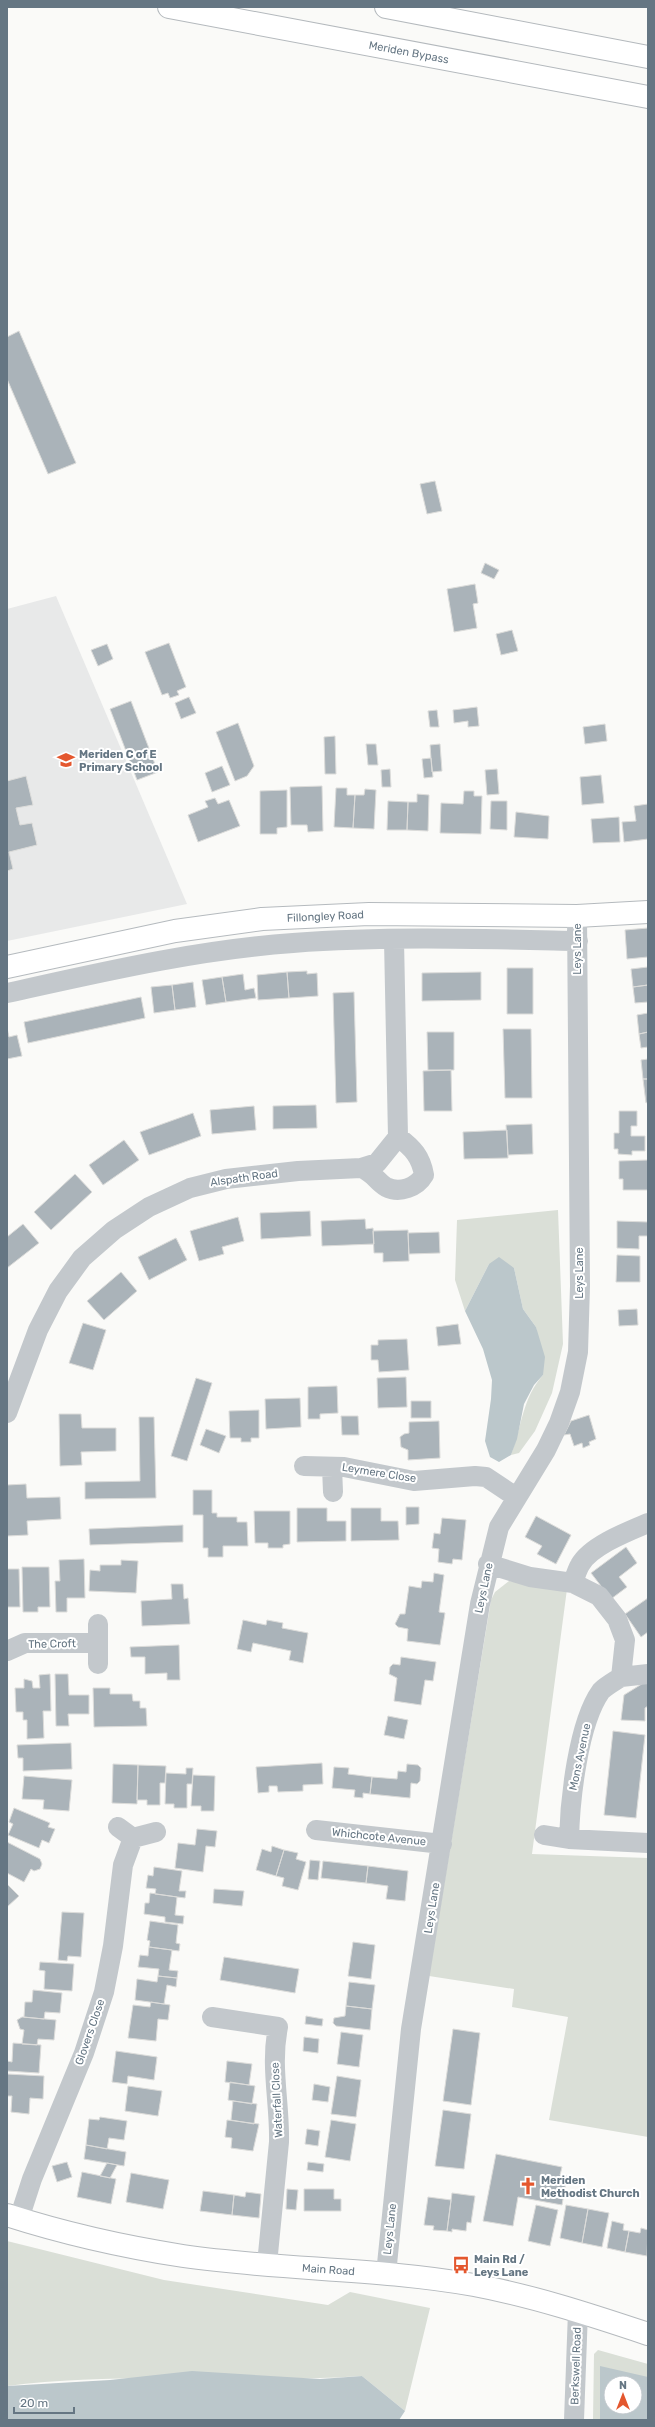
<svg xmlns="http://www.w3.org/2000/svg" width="655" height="2427" font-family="Rubik,sans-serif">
<rect width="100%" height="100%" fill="#fafaf8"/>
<path fill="#e8e9e9" d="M56,596L187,904L7,941V609Z"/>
<path fill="#dadfd7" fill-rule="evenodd" d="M558,1210L563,1344L552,1393L535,1431L519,1453L511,1455C522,1426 522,1399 543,1375L536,1327L523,1309L514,1268L489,1264L465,1311L455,1280L457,1220Z
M509,1581L567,1589L532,1854L648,1858V2137L549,2120L568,2017L512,2007L514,1989L429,1976L491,1600L495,1592Z
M7,2241L164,2280L328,2305L350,2292L430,2308L405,2411L362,2376C244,2384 124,2371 7,2386Z
M598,2350L648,2364V2420H593L594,2354ZM611,2383H635V2407H611Z"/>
<path fill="#bbc7cb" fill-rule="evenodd" d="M499,1257L514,1268L523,1309L536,1327L545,1357L543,1375L534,1385L524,1404L517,1439L511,1455L499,1462L490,1457L485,1441L491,1399L492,1380L483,1349L465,1311L489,1264Z
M600,2366L648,2377V2420H600ZM611,2383H635V2407H611Z
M192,2371L320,2379L362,2376L405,2411L399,2420H7V2386L110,2380Z"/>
<path fill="#aab3b9" stroke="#dcdcda" d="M19,331L76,463L48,474L7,379V337Z
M435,481L442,511L427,514L420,484Z
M485,563L499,570L494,579L481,573Z
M475,584L478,603L473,604L477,628L454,632L447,589Z
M512,630L518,651L501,655L496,634Z
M169,643L186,687L177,691L179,695L170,698L168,693L162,695L145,652Z
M107,644L113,659L98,666L91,650Z
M189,697L196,713L181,719L175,703Z
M131,701L158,772L137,780L110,709Z
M477,707L479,726L468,727V721L454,723L453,710Z
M437,710L439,727H430L428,711Z
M238,723L254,766L247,776L235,781L216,732Z
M605,724L607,741L585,744L583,727Z
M335,736L336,774H325L324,737Z
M366,744H376L378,765H368Z
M440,744L442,771L432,772L430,745Z
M431,758L433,777L424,778L422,759Z
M222,766L230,785L212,792L205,773Z
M390,769L391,787H382L381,770Z
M497,769L499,794L487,795L485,770Z
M601,775L604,803L582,805L580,777Z
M26,776L33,805L16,808L20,825L32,823L37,845L9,852L13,869L7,871V781Z
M322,786L323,831L308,832L307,825H291L290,787Z
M336,788H347V795H355L353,828L334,827Z
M365,789L376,790L374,829L353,828L355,795H364Z
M287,790V827L277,828V834H260V791Z
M464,791H474V796H482L481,834L440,833L441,803L463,804Z
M417,794L429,795L428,831L407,830L408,802H417Z
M215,798L218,804L229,800L240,826L198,842L188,815L208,807L205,801Z
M388,801L408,802L407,830H387Z
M491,801H507V830L490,829Z
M648,804V839L624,842L622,822L636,821L634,806Z
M516,812L549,816L548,839L514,837Z
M619,817L620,842L593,843L591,819Z
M648,928V957L627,959L625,930Z
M648,967V985L633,987L631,969Z
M507,968H533V1014H507Z
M307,971V974L317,973L318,996L289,998L287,972Z
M287,972L289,998L258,1000L257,975Z
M481,972V1000L422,1001V973Z
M243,974L245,990L254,988L256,998L226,1002L222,977Z
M222,977L226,1002L206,1005L202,980Z
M193,982L196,1007L175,1010L172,985Z
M172,985L175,1010L154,1013L151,987Z
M648,985V1002L635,1003L633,987Z
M354,992L357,1102L336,1103L333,993Z
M141,997L145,1018L28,1043L24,1022Z
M648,1009V1032L639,1034L637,1015L648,1013Z
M7,1028L9,1037L17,1035L22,1056L7,1059Z
M503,1029H531L532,1098H505Z
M427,1032H454V1070H428Z
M648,1032V1047L641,1048L639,1034Z
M648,1059V1079H643L641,1060Z
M451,1070L452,1111H424L423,1071Z
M643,1079H648V1102L646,1103Z
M316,1105L317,1128L273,1129V1106Z
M254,1106L256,1130L212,1134L210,1110Z
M619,1111H637V1126H631V1136H645V1151H632V1155L618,1154V1149H614V1133H619Z
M193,1113L201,1136L149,1155L140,1132Z
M532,1124L533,1154L508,1155L506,1125Z
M507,1130L508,1158L464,1159L463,1132Z
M124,1140L139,1160L103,1185L89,1165Z
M648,1160V1190H623V1179H619V1161Z
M75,1174L92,1192L51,1230L34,1212Z
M310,1211L311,1236L261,1239L260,1213Z
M238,1217L244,1241L222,1247L224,1254L199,1261L190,1231Z
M365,1219L366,1229L373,1228L374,1244L322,1246L321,1221Z
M617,1221L648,1222V1236H639V1249L617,1248Z
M23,1224L39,1243L7,1268V1237Z
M408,1230L409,1261L383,1262V1253H374L373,1231Z
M439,1232L440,1253L409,1254L408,1233Z
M176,1238L187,1260L149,1280L138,1257Z
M617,1255L640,1256V1282H616Z
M121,1272L137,1291L104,1320L87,1301Z
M637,1309L638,1325L619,1326L618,1310Z
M83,1323L106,1330L93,1370L69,1363Z
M458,1324L461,1344L438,1346L436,1327Z
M407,1339L409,1370L379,1372L378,1360H371V1345H378V1340Z
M406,1377L407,1407L378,1408L377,1378Z
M196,1378L212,1383L187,1461L171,1456Z
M337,1386L338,1413L320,1414V1419H308V1387Z
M300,1398L301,1427L266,1429L265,1399Z
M411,1401H431V1418H411Z
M259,1410V1438H251V1442H241V1438H230L229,1411Z
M59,1414H81L82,1428H116V1451L81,1452L82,1465L60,1466Z
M589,1415L596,1439L589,1442L590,1445L583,1448L582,1443L574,1446L570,1434L564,1435L571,1421Z
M341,1416H358L359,1435H342Z
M139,1417H154L156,1498L85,1499V1482L140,1481Z
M439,1421L440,1458L408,1460V1450L401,1447L400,1437L404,1434L409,1433V1422Z
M206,1429L226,1436L219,1453L200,1445Z
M26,1484L27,1498L60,1497L61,1519L27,1521L28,1535L7,1536V1485Z
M193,1490H212V1513H217V1517H237V1522H247L248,1546H223V1557H208V1548H203V1515H193Z
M406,1507H419V1524L406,1525Z
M297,1508H327V1521H346V1541L297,1542Z
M351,1508H381V1521H398L399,1540L351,1541Z
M254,1511H290V1544L283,1545V1548H268V1543H255Z
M536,1516L571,1535L556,1564L537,1554L542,1546L525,1537Z
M442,1518L466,1520L462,1560L453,1559L452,1564L438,1562L439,1549L432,1548L434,1533L440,1534Z
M183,1525V1542L90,1545L89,1529Z
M626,1547L637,1563L619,1577L627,1587L611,1599L591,1573Z
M84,1559L85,1598H67V1612H56L55,1581H60L59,1560Z
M121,1560L138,1561L136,1593L89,1591L90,1570L100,1571V1565H121Z
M22,1567H49L50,1607H38V1612H23Z
M7,1569H19L20,1607H7Z
M434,1573L444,1575L439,1612L445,1613L440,1645L407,1641L408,1629L398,1627L395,1624L400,1614H405L409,1586L421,1588L422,1581L433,1582Z
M171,1584H183L184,1599L188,1598L190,1624L142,1626L141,1601L172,1599Z
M648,1598V1632L641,1637L625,1614Z
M243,1620L266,1625L267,1620L283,1623L282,1628L308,1633L303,1663L289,1660L291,1651L253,1643L251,1652L237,1649Z
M179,1645L180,1680H167V1673L145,1674V1657H131L130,1647Z
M401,1657L436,1662L433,1681L425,1680L421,1705L394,1701L397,1678L389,1674L390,1667L393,1664L400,1665Z
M50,1674L51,1711H43L44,1738L27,1739V1720H23V1712H16L15,1688H24V1679L32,1681L33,1688H40L39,1675Z
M55,1674H68L69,1695H89V1714H68L69,1726H56Z
M645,1682L648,1683V1706L645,1708V1721L621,1720L624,1695Z
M93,1688H110V1694H132L133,1701H140V1708H146L147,1726L94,1727Z
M388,1716L408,1720L404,1739L384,1735Z
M613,1731L645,1735L636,1818L604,1815Z
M71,1743L72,1769L23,1771V1758H18L17,1745Z
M322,1763L323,1784L303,1785V1791L278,1792L277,1786H269V1792L258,1793L256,1767Z
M113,1764L138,1765L137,1804L112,1803Z
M407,1764L418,1765L421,1768L420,1781L417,1784L411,1783L410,1798L370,1794L372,1777L397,1779L398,1771L406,1772Z
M138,1765L166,1766L165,1783H160V1805H147V1800H137Z
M334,1767L349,1768L348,1774L372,1777L370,1794L363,1793V1798L354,1797L355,1790L332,1788Z
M186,1768H193L192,1784H187V1808H174V1804H165L166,1773L186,1774Z
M193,1775L215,1776L214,1811H201V1806H191Z
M24,1776L72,1780L69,1811L43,1809L44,1800L22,1799Z
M14,1808L50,1823L48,1827L55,1829L49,1843L42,1840L39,1848L8,1835L13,1824L9,1822Z
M197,1829L217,1831L215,1847L206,1846L203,1872L175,1868L178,1843L195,1845Z
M7,1842L40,1859L42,1864L40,1869L34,1871L31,1869L24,1882L7,1873Z
M272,1846L284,1850L276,1876L256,1870L262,1849L271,1852Z
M284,1850L298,1853L296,1859L306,1862L298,1890L282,1886L284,1878L276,1876Z
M310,1860L320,1861L318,1880L308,1879Z
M323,1861L368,1866L366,1883L321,1878Z
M368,1866L408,1871L405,1901L386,1899L388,1886L366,1883Z
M154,1867L182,1871L179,1891H186L185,1898L155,1894L156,1889L146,1888L148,1875L153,1876Z
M7,1884L19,1896L7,1907Z
M214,1889L244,1891L242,1906L213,1903Z
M150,1893L177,1897L175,1915L184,1916L183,1924L165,1922V1917L144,1914L145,1903H149Z
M62,1912L84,1913L81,1957L68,1956L67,1961L58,1960Z
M150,1921L178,1925L176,1943L180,1944L179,1951L149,1947L150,1941L147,1940Z
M353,1942L375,1945L371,1979L348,1976Z
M149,1947L172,1950L169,1970L178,1971L177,1978L158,1976L159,1969L138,1967L140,1955L148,1956Z
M224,1957L299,1969L295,1993L220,1980Z
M40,1962L74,1964L72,1991L44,1989L45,1971L39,1970Z
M158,1976L177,1978L176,1987L167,1985L164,2004L135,2000L137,1979L157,1982Z
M349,1982L375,1985L372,2009L346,2006Z
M33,1990L62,1993L60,2013L45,2012L44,2019L24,2017L25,2002H32Z
M151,2002L170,2005L168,2020L158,2019L156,2041L128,2038L133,2005L150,2007Z
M346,2006L372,2009L370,2030L336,2026L333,2023L334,2018L345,2016Z
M306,2016L323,2019L322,2026L305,2024Z
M22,2017L56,2020L54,2040L38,2039L37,2045L22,2044L24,2030L20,2029L17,2020Z
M453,2029L480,2033L471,2105L443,2101Z
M341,2032L363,2035L359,2067L337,2064Z
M304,2037L319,2039L318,2053L303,2051Z
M13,2043L41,2045L39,2073L7,2071V2061L12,2062Z
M116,2051L157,2057L154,2080L128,2076L127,2084L112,2082Z
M227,2061L252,2064L249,2085L225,2082Z
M7,2074L44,2076L43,2099L30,2098L29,2114L11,2112L12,2096H7Z
M337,2076L361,2080L356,2117L331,2114Z
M230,2082L255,2086L252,2104L228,2100Z
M314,2084L330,2087L328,2102L312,2100Z
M128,2086L162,2091L158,2116L125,2111Z
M233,2101L257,2104L254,2124L231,2120Z
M443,2110L471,2114L464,2169L435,2166Z
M100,2117L127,2121L124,2140L109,2138L107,2149L86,2145L89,2119L99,2120Z
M227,2120L259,2124L253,2151L231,2148L232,2138L225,2137Z
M331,2120L356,2124L350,2161L325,2157Z
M307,2129L320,2131L318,2146L305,2144Z
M86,2145L126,2152L124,2166L84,2159Z
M496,2154L562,2167L560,2175L567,2176L562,2205L518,2197L513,2226L483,2221Z
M67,2162L72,2177L57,2182L52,2166Z
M308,2162L324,2164L323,2172L307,2170Z
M107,2163L117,2165L110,2178L100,2176Z
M82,2172L116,2179L111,2204L77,2197Z
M131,2173L169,2180L163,2209L126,2202Z
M287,2189L298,2190L296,2210L286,2209Z
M304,2189H334V2199H341V2211H304Z
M203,2191L234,2195L232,2215L200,2211Z
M246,2192L261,2194L259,2218L232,2215L234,2195L245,2197Z
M452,2193L475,2196L471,2223L467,2222L466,2231L452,2229V2232L447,2231Z
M428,2197L451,2200L447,2231L433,2230L434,2226L424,2225Z
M536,2205L558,2210L550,2246L528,2241Z
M566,2205L588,2209L582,2243L560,2238Z
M588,2209L609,2213L602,2247L582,2243Z
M612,2221L624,2224L623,2230L629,2231L625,2252L607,2248Z
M641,2228L648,2230L647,2256L625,2252L629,2231L640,2233Z"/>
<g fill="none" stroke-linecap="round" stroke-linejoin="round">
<g stroke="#b5babe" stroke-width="24">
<g id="major">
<path id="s1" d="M7,967L175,931L262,919L369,914L577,916L648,912"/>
<path id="s2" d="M7,2215C63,2233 125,2247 183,2256C279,2270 378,2268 474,2285C533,2296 591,2315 648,2334"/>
</g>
</g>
<g stroke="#b4b9bd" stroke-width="24">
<g id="highway">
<path id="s3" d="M169,7L648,97"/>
<path d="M386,7L648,57"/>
</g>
</g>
<path stroke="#c3c8cc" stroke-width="20" d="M7,993C102,972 196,950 293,943C388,936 484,939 578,941
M361,1168C374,1173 376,1181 386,1187C400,1194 417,1187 424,1175C421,1157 413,1148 398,1137
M7,1413L38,1330L58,1291L82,1258L114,1230L149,1207L190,1188L226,1179L298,1171L361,1168L377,1163L398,1137L394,940
M304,1466L344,1467L414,1481L475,1476L486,1477L516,1497
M332,1467L333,1492
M488,1564L530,1577L573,1583L599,1596L617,1619L625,1640L621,1677C615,1681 606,1686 601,1691C578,1723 570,1800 569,1839
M573,1583C575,1577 577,1570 580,1565C590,1546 629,1531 648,1523
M98,1624V1664
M7,1651L25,1643H98
M621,1677L648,1674
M118,1827L133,1838L156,1832
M316,1830L442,1844
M544,1835L569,1839L648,1843
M212,2017L278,2027C270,2066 280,2103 279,2142L267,2264
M19,2219L32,2179L84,2053L104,1992L113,1946L123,1865L133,1838
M386,2274L411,2029L480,1604L499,1527L546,1450L559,1423L570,1392L578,1352L580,1286L577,916
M574,2420L578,2311"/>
<use href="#major" stroke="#fff" stroke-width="22"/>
<use href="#highway" stroke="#fff" stroke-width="22"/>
</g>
<defs>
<g id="school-bare" transform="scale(1.38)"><path d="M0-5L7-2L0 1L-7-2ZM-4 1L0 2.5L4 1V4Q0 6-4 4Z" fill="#e4572e" stroke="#fff" stroke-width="2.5" paint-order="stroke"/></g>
<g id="church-bare" transform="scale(1.38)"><path d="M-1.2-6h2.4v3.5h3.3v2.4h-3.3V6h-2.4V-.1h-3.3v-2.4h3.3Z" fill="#e4572e" stroke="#fff" stroke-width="2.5" paint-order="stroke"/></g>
<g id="bus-bare" transform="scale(1.38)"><path d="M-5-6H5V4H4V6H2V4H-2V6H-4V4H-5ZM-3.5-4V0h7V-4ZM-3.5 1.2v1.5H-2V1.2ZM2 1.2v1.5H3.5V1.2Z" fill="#e4572e" stroke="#fff" stroke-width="2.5" paint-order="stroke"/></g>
</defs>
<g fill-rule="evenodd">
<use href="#school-bare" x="66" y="760"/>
<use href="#church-bare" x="528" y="2186"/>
<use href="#bus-bare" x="461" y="2265"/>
</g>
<g text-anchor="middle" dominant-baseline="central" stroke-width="4" stroke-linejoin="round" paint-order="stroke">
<g font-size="11" fill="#657683" stroke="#fff">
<text stroke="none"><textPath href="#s3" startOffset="244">Meriden Bypass</textPath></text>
<text stroke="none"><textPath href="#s1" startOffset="323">Fillongley Road</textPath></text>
<text transform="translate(577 949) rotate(-90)">Leys Lane</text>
<text transform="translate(244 1178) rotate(-8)">Alspath Road</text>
<text transform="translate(579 1273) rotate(-90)">Leys Lane</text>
<text transform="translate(379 1473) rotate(9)">Leymere Close</text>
<text transform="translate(484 1588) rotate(-78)">Leys Lane</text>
<text transform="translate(52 1644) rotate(-1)">The Croft</text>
<text transform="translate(580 1757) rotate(-78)">Mons Avenue</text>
<text transform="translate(379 1837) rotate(6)">Whichcote Avenue</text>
<text transform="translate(432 1908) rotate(-81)">Leys Lane</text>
<text transform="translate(90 2032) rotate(-71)">Glovers Close</text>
<text transform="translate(277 2100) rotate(-93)">Waterfall Close</text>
<text transform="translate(390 2229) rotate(-84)">Leys Lane</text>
<text stroke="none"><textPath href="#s2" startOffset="327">Main Road</textPath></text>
<text transform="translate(576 2366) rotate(-88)">Berkswell Road</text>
</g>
<g font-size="11" font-weight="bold" fill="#657683" stroke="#fff" text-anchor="start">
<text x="79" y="754">Meriden C of E<tspan x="79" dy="13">Primary School</tspan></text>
<text x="541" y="2180">Meriden<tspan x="541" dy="13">Methodist Church</tspan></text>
<text x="474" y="2259">Main Rd /<tspan x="474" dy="13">Leys Lane</tspan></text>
</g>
</g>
<rect width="655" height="2427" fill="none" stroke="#657683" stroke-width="16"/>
<g transform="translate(623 2395)"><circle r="19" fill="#ffffff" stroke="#c1c8cd"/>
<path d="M0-3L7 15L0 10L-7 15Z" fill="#e4572e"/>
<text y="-6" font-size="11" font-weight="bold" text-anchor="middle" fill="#657683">N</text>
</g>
<path d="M14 2407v6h60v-6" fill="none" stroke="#657683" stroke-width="2"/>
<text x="20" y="2407" font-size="12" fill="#657683" stroke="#ffffff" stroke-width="3" paint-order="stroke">20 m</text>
</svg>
